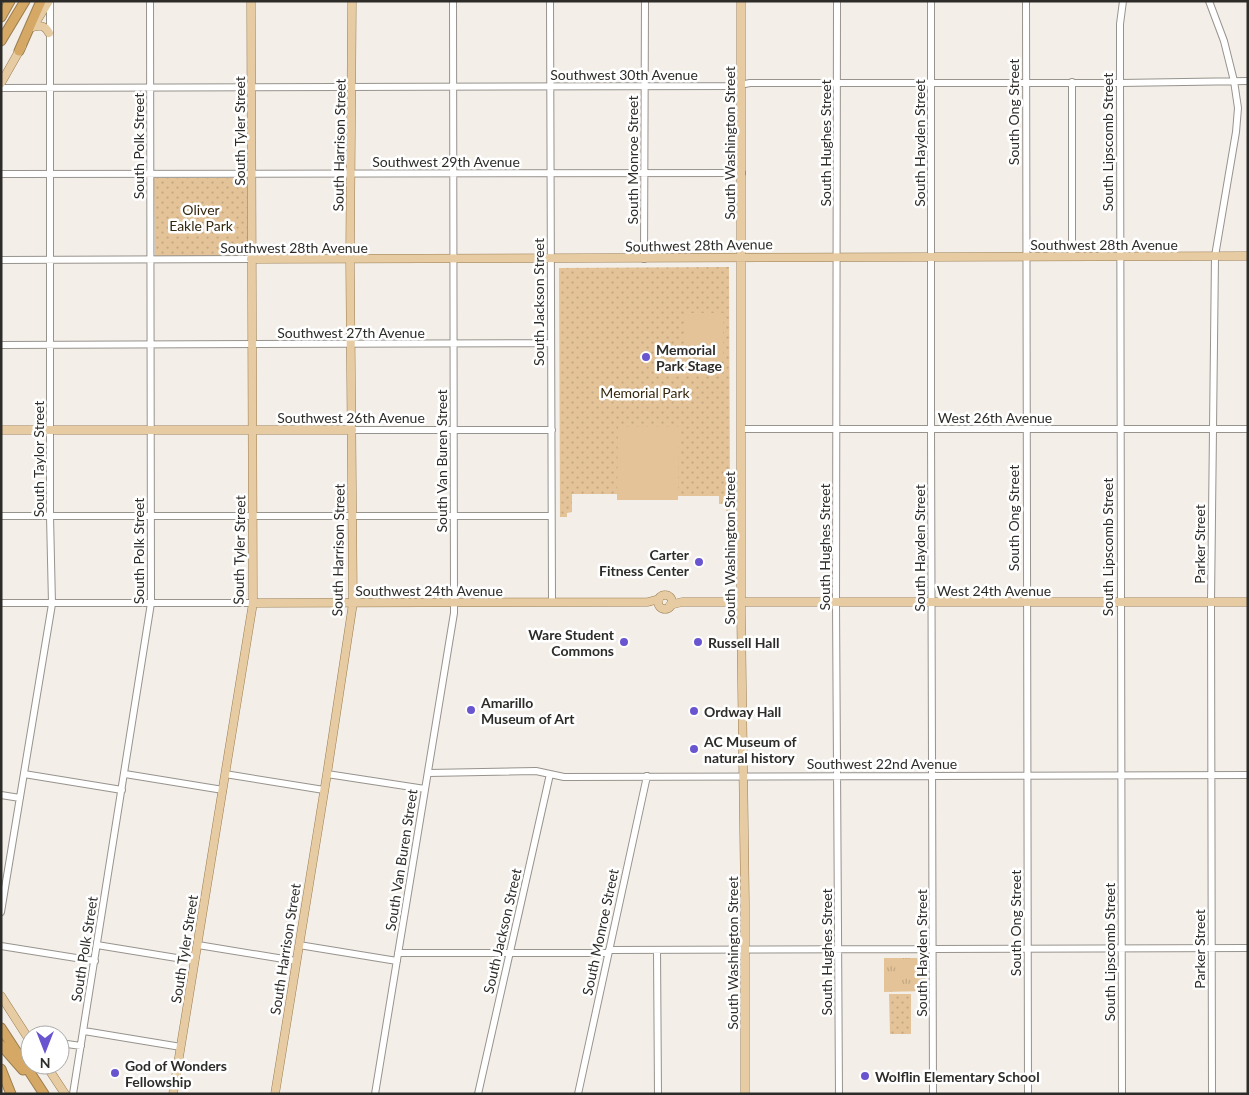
<svg xmlns="http://www.w3.org/2000/svg" width="1249" height="1095" font-family="Lato,sans-serif">
<defs>
<pattern id="grass-tufts" width="24" height="20" patternUnits="userSpaceOnUse" patternTransform="scale(1.25)"><rect width="24" height="20" fill="#e3c397"/><path d="M3 7l-1-3M5 7V3M7 7l1-3M15 17l-1-3M17 17v-4M19 17l1-3" fill="none" stroke="#c3a882"/></pattern>
<pattern id="park-dots" width="8" height="8" patternUnits="userSpaceOnUse" patternTransform="scale(1.25)"><rect width="8" height="8" fill="#e3c397"/><path d="M2 2h.1M6 6h.1" fill="none" stroke="#c3a882" stroke-width="1.8" stroke-linecap="round"/></pattern>
</defs>
<rect width="100%" height="100%" fill="#f3eee8"/>
<path fill="url(#grass-tufts)" d="M884,958H925L926,991L884,992Z"/>
<path fill="url(#park-dots)" d="M154,178H248V257H155Z
M729,267L730,511H726V504H719V496H678V500H617V494H572V512L567,513V517H560L559,268Z
M889,994H911V1034H890Z"/>
<path fill="#e3c397" d="M684,313H723V359H684Z
M618,427H679L678,500H617Z"/>
<g fill="none" stroke-linecap="round" stroke-linejoin="round">
<g stroke="#97938d" stroke-width="8">
<path id="minor" d="M550,1L552,602
M837,1L836,603L839,1094
M931,1V429L933,1094
M1026,1L1028,1094
M1209,1L1224,41L1234,81L1238,108L1236,132L1215,256L1211,602L1212,1094
M1,88L734,86L750,83H1120L1248,81
M1,174L742,173
M1072,256V82
M644,259L645,1
M1,260L251,259
M1,345L551,343
M742,429H1248
M352,430H552
M1,516H551
M1,603H253
M428,773L536,771L564,777L1248,775
M24,774L122,790
M125,774L223,790
M225,774L324,790
M327,774L425,789
M1,795L20,798
M1,912L52,604L50,516V1
M97,945L195,961
M198,945L296,961
M299,945L397,961
M1,946L95,961
M609,950L1248,948
M657,950L658,1094
M398,953H608
M84,1031L181,1047
M60,1043L81,1046
M73,1094L151,603L150,1
M375,1094L454,613L453,1
M478,1094L550,774
M578,1094L647,776
M1122,1094L1120,83V24L1123,1"/>
</g>
<g stroke="#9a7d50" stroke-width="9">
<path id="major" d="M741,1V612L745,903V1094
M32,27C40,25 45,25 49,33
M33,27L49,1
M1,83L22,46
M251,259L1248,256
M1,430H352
M658 602a7 7 0 1 1 14 0a7 7 0 1 1-14 0Z
M253,603L648,602L659,599
M670,605L682,602H1248
M1,996L30,1041
M46,1065L65,1094
M173,1094L253,603L251,1
M275,1094L327,774L353,603L350,259L352,1"/>
</g>
<g stroke="#9a7d50" stroke-width="11">
<path id="highway" d="M1,17L10,1
M1,41L25,1
M19,51L41,1
M1,1028L44,1094
M1,1045L23,1070
M1,1069L11,1094"/>
</g>
<use href="#minor" stroke="#fff" stroke-width="6"/>
<use href="#major" stroke="#e6cba3" stroke-width="8"/>
<use href="#highway" stroke="#d5a865" stroke-width="9"/>
</g>
<g fill="#6955cf" stroke="#fff" stroke-width="2">
<circle cx="646" cy="357" r="5"/>
<circle cx="699" cy="562" r="5"/>
<circle cx="624" cy="642" r="5"/>
<circle cx="698" cy="642" r="5"/>
<circle cx="471" cy="710" r="5"/>
<circle cx="694" cy="711" r="5"/>
<circle cx="694" cy="749" r="5"/>
<circle cx="115" cy="1073" r="5"/>
<circle cx="865" cy="1076" r="5"/>
</g>
<g text-anchor="middle" dominant-baseline="central" stroke-width="5" stroke-linejoin="round" paint-order="stroke">
<g font-size="14" fill="#2d2c29" stroke="#fff">
<text x="624" y="74">Southwest 30th Avenue</text>
<text transform="translate(1013 112) rotate(-90)">South Ong Street</text>
<text transform="translate(239 131) rotate(-90)">South Tyler Street</text>
<text transform="translate(1107 142) rotate(-90)">South Lipscomb Street</text>
<text transform="translate(729 143) rotate(-90)">South Washington Street</text>
<text transform="translate(825 143) rotate(-90)">South Hughes Street</text>
<text transform="translate(919 143) rotate(-90)">South Hayden Street</text>
<text transform="translate(339 145) rotate(-89)">South Harrison Street</text>
<text transform="translate(138 146) rotate(-90)">South Polk Street</text>
<text transform="translate(632 160) rotate(-90)">South Monroe Street</text>
<text x="446" y="161">Southwest 29th Avenue</text>
<text x="1104" y="244">Southwest 28th Avenue</text>
<text transform="translate(699 245) rotate(-1)">Southwest 28th Avenue</text>
<text x="294" y="247">Southwest 28th Avenue</text>
<text transform="translate(538 302) rotate(-90)">South Jackson Street</text>
<text x="351" y="332">Southwest 27th Avenue</text>
<text x="351" y="417">Southwest 26th Avenue</text>
<text x="995" y="417">West 26th Avenue</text>
<text transform="translate(38 459) rotate(-90)">South Taylor Street</text>
<text transform="translate(441 461) rotate(-90)">South Van Buren Street</text>
<text transform="translate(1013 518) rotate(-90)">South Ong Street</text>
<text transform="translate(1199 544) rotate(-90)">Parker Street</text>
<text transform="translate(824 547) rotate(-90)">South Hughes Street</text>
<text transform="translate(1107 547) rotate(-90)">South Lipscomb Street</text>
<text transform="translate(729 548) rotate(-90)">South Washington Street</text>
<text transform="translate(919 548) rotate(-90)">South Hayden Street</text>
<text transform="translate(239 550) rotate(-89)">South Tyler Street</text>
<text transform="translate(338 550) rotate(-89)">South Harrison Street</text>
<text transform="translate(138 551) rotate(-90)">South Polk Street</text>
<text x="429" y="590">Southwest 24th Avenue</text>
<text x="994" y="590">West 24th Avenue</text>
<text x="882" y="763">Southwest 22nd Avenue</text>
<text transform="translate(401 860) rotate(-81)">South Van Buren Street</text>
<text transform="translate(1015 923) rotate(-90)">South Ong Street</text>
<text transform="translate(502 931) rotate(-77)">South Jackson Street</text>
<text transform="translate(600 932) rotate(-78)">South Monroe Street</text>
<text transform="translate(84 949) rotate(-81)">South Polk Street</text>
<text transform="translate(184 949) rotate(-81)">South Tyler Street</text>
<text transform="translate(285 949) rotate(-81)">South Harrison Street</text>
<text transform="translate(1199 949) rotate(-90)">Parker Street</text>
<text transform="translate(826 952) rotate(-90)">South Hughes Street</text>
<text transform="translate(1109 952) rotate(-90)">South Lipscomb Street</text>
<text transform="translate(732 953) rotate(-90)">South Washington Street</text>
<text transform="translate(921 953) rotate(-90)">South Hayden Street</text>
</g>
<g font-size="14" fill="#36270f" stroke="#fff">
<text x="201" y="209">Oliver<tspan x="201" dy="16">Eakle Park</tspan></text>
<text x="645" y="392">Memorial Park</text>
</g>
<g font-size="14" font-weight="bold" fill="#2d2c29" stroke="#fff" text-anchor="start">
<text x="656" y="349">Memorial<tspan x="656" dy="16">Park Stage</tspan></text>
<text x="689" y="554" text-anchor="end">Carter<tspan x="689" dy="16">Fitness Center</tspan></text>
<text x="614" y="634" text-anchor="end">Ware Student<tspan x="614" dy="16">Commons</tspan></text>
<text x="708" y="642">Russell Hall</text>
<text x="481" y="702">Amarillo<tspan x="481" dy="16">Museum of Art</tspan></text>
<text x="704" y="711">Ordway Hall</text>
<text x="704" y="741">AC Museum of<tspan x="704" dy="16">natural history</tspan></text>
<text x="125" y="1065">God of Wonders<tspan x="125" dy="16">Fellowship</tspan></text>
<text x="875" y="1076">Wolflin Elementary School</text>
</g>
</g>
<rect width="1249" height="1095" fill="none" stroke="#2d2c29" stroke-width="5"/>
<g transform="translate(45 1050) rotate(180)"><circle r="24" fill="#ffffff" stroke="#ababa9"/>
<path d="M0-4L9 19L0 12L-9 19Z" fill="#6955cf"/>
<text y="-8" font-size="14" font-weight="bold" text-anchor="middle" fill="#2d2c29">N</text>
</g>
</svg>
